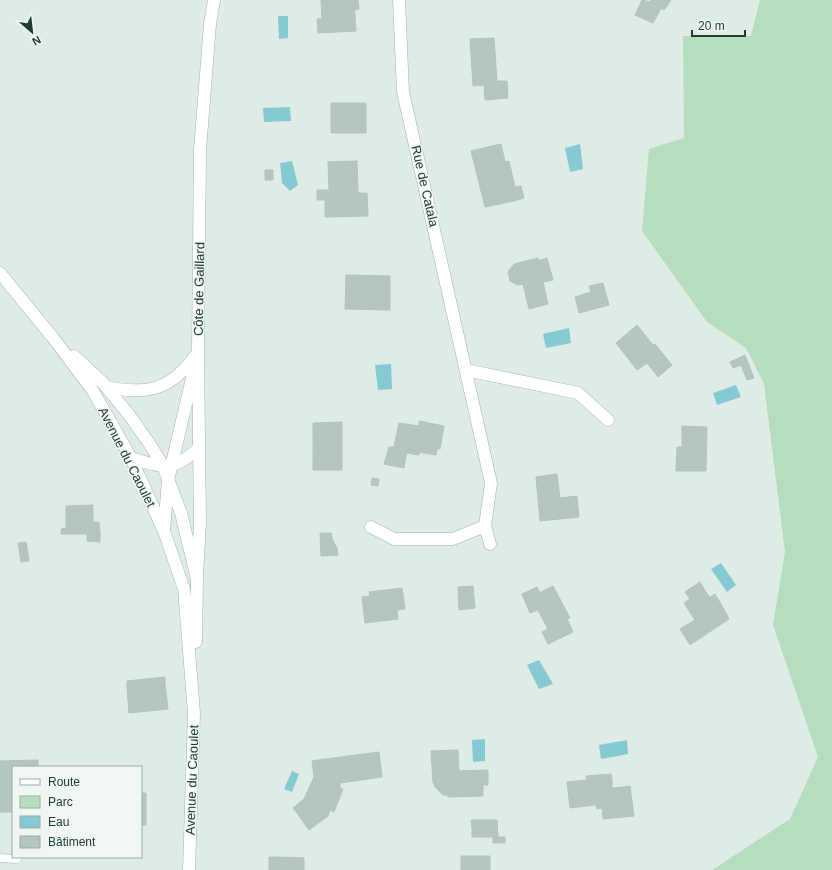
<svg xmlns="http://www.w3.org/2000/svg" width="832" height="870" font-family="Helvetica,sans-serif">
<rect width="100%" height="100%" fill="#dfebe5"/>
<path fill="#b7ddbf" d="M760,0H832V870H712L790,819L818,757L773,625L785,552L764,384L746,348L707,322L642,231L649,149L684,138L683,36H751Z"/>
<path fill="#85cad2" d="M278,16H288V38L279,39Z
M290,107L291,121L264,122L263,108Z
M580,144L583,169L570,172L565,148Z
M292,161L298,185L290,191L282,183L280,163Z
M569,328L571,343L546,348L543,334Z
M391,364L392,389L378,390L375,365Z
M736,385L741,397L717,405L713,393Z
M721,563L736,585L727,592L711,569Z
M539,660L553,684L539,689L527,665Z
M485,739V761L473,762L472,740Z
M627,740L628,754L601,759L599,745Z
M292,771L299,774L292,792L284,789Z"/>
<path fill="#b4c6be" stroke="#b2c4bc" d="M321,0H326L327,18L322,19Z
M326,0H354L356,31L318,33L317,19L327,18Z
M354,0H358L359,9L354,10Z
M642,0L650,2L651,0H671L664,10L661,8L653,23L635,15Z
M494,38L497,81H507L508,98L485,100L484,85L473,86L470,39Z
M331,103H366V133H331Z
M501,144L505,162L500,163L496,145Z
M496,145L500,163L505,162L514,201L485,207L471,151Z
M357,161L358,193H367L368,216L330,217L328,162Z
M509,161L515,187L521,186L524,198L514,201L505,162Z
M265,170H273V180H265Z
M317,190H329L330,217H325V200H317Z
M538,258L539,265L521,269L514,264Z
M547,258L553,280L543,282L548,304L529,309L523,284L518,285L510,281L508,272L514,264L521,269L539,265L538,261Z
M346,275L390,276V310L345,309Z
M603,283L609,305L579,313L575,297L591,292L589,286Z
M637,325L653,345L655,344L672,365L658,377L647,363L637,370L616,343Z
M745,355L754,378L747,380L741,365L733,368L730,362Z
M419,421L444,426L440,449H437L436,455L407,450L404,468L384,464L389,447H394L399,423L419,426Z
M342,422V470H313V458H318L317,434L313,433V423Z
M682,426L707,427L706,471H676L677,447H682Z
M313,433L317,434L318,458H313Z
M407,450L419,452V455L407,453Z
M557,474L560,498L577,496L579,517L540,521L536,477Z
M372,478L379,479L378,486L371,485Z
M93,505V522H99L100,534H61V529L66,528V506Z
M320,533H331L333,541L337,548L338,555L321,556Z
M87,534H100V542L87,541Z
M26,542L27,547L19,548L18,543Z
M27,547L29,561L21,562L19,548Z
M700,582L704,589L690,599L685,592Z
M473,586L475,608L459,610L458,587Z
M553,586L570,618L567,619L573,632L548,644L542,632L548,629L531,597Z
M537,587L540,593L531,597L538,610L530,613L522,594Z
M402,588L405,609L397,610L398,619L365,623L362,597L394,593V589Z
M394,589V593L370,596L369,592Z
M704,589L716,607L721,604L729,619L690,645L680,629L695,620L684,603Z
M715,594L721,604L716,607L709,598Z
M165,677V684L127,687V681Z
M165,684L168,709L129,713L127,687Z
M458,750L459,771L488,770V785H483V796L448,797V791H444L439,786V783H433L431,751Z
M379,752L382,777L340,783V788L343,789L334,812L330,810L328,816L309,830L297,813L312,802L321,780L318,760Z
M38,760V767H13V812H0V761Z
M318,760L321,780L312,802L297,813L293,808L304,799L314,777L312,761Z
M611,774L612,781L587,784L586,776Z
M587,780V784L612,781V788L624,787L626,802L632,801L634,816L603,819L602,804L570,808L567,782Z
M434,783H439V786L444,791H448V795H443L435,787Z
M630,786L632,801L626,802L624,787Z
M141,793H146V825H141Z
M602,804V808L597,809L596,805Z
M471,820H486V829L472,828Z
M486,820H497L498,837H472V828L486,829Z
M493,837H505V843H493Z
M461,856H468V870H461Z
M468,856H490V870H468Z
M269,857H275V870H269Z
M275,857L304,858V870H275Z"/>
<g fill="none" stroke-linecap="round" stroke-linejoin="round">
<g stroke="#a2b3ac" stroke-width="9">
<path id="service" d="M0,858L17,859"/>
</g>
<g stroke="#a2b3ac" stroke-width="13">
<path id="minor" d="M466,370L578,393L608,420
M485,526L490,544
M371,527L394,539H453L485,526L491,483L403,92L399,0"/>
</g>
<g stroke="#a2b3ac" stroke-width="13">
<path id="tertiary" d="M106,387C146,395 170,391 195,356
M131,458C165,468 172,472 199,448
M164,531L168,480L194,370
M197,574L200,523L198,352L200,150L210,24L214,0"/>
</g>
<g stroke="#9eb7ad" stroke-width="13">
<path id="secondary" d="M0,273L54,339L93,391L131,458L164,531L184,589L194,713L189,870
M74,356L103,383L130,416L151,446L163,466L181,513L197,579L196,642"/>
</g>
<use href="#service" stroke="#fff" stroke-width="8"/>
<use href="#minor" stroke="#fff" stroke-width="12"/>
<use href="#tertiary" stroke="#fff" stroke-width="12"/>
<use href="#secondary" stroke="#fff" stroke-width="12"/>
</g>
<g text-anchor="middle" dominant-baseline="central" stroke-width="3" stroke-linejoin="round" paint-order="stroke">
<g font-size="13" fill="#203b32" stroke="#f0f7f3">
<text transform="translate(425 186) rotate(77)">Rue de Catala</text>
<text transform="translate(199 289) rotate(-89)">Côte de Gaillard</text>
<text transform="translate(127 457) rotate(63)">Avenue du Caoulet</text>
<text transform="translate(192 780) rotate(-88)">Avenue du Caoulet</text>
</g>
</g>
<rect x="12" y="766" width="130" height="92" fill="#f0f7f3" stroke="#9daca6"/>
<rect x="20" y="779" width="20" height="6" fill="#ffffff" stroke="#9daca6"/>
<text x="48" y="786" font-size="12" fill="#203b32">Route</text>
<rect x="20" y="796" width="20" height="12" fill="#b7ddbf" stroke="#9daca6"/>
<text x="48" y="806" font-size="12" fill="#203b32">Parc</text>
<rect x="20" y="816" width="20" height="12" fill="#85cad2" stroke="#9daca6"/>
<text x="48" y="826" font-size="12" fill="#203b32">Eau</text>
<rect x="20" y="836" width="20" height="12" fill="#b4c6be" stroke="#9daca6"/>
<text x="48" y="846" font-size="12" fill="#203b32">Bâtiment</text>
<g transform="translate(32 32) rotate(152)" stroke="#f0f7f3" stroke-width="3" paint-order="stroke">
<path d="M0-3L7 15L0 10L-7 15Z" fill="#203b32"/>
<text y="-6" font-size="11" font-weight="bold" text-anchor="middle" fill="#203b32">N</text>
</g>
<path d="M692 30v6h53v-6" fill="none" stroke="#203b32" stroke-width="2"/>
<text x="698" y="30" font-size="12" fill="#203b32" stroke="#f0f7f3" stroke-width="3" paint-order="stroke">20 m</text>
</svg>
